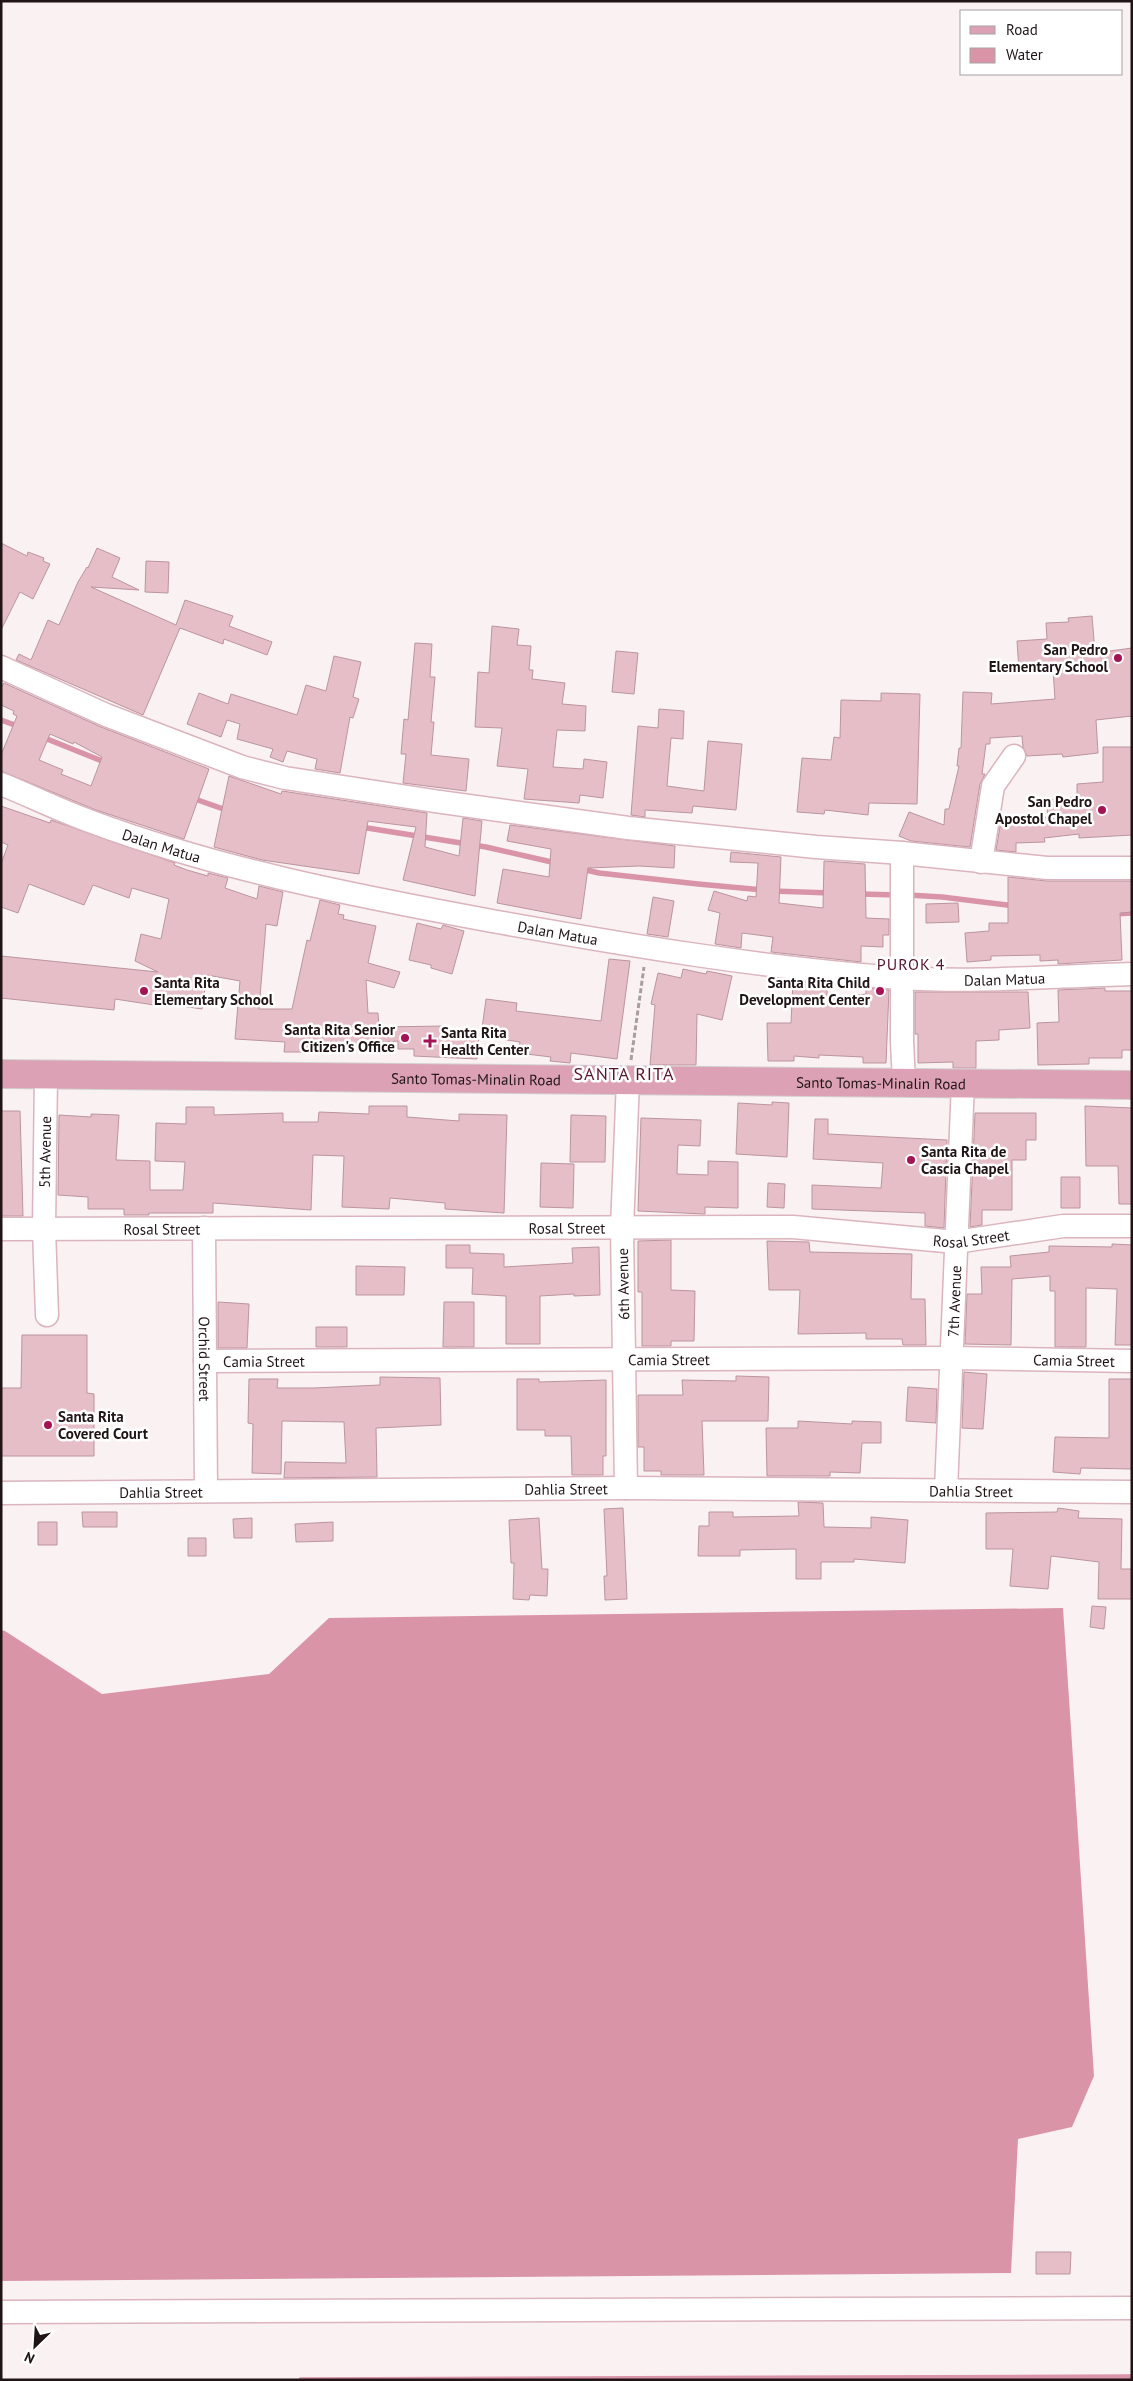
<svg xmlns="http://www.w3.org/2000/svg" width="1133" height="2381" font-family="'PT Sans',sans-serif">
<rect width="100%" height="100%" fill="#faf1f3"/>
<path fill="#da94a7" d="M1063,1608L1094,2076L1072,2127L1018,2139L1011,2273L1,2281V1630L5,1631L102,1694L269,1674L329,1618Z"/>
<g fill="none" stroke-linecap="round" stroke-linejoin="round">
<path stroke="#da94a7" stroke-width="5.5" d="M1,720L20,727
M42,737L107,763
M192,798L229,811
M361,827L486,847L556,863
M582,869L599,873L698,884L763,890
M773,891L831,893
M860,894L898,895
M908,895L942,897L1015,906
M1114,914L1132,913
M301,2380L1132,2377"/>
</g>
<path fill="#e5bec7" stroke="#bb959e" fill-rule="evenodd" d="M1,543L27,556L28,552L44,558L43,561L50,564L33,599L20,592L1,630Z
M97,548L120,558L112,577L139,590L91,587L176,625L185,600L233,616L229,626L272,642L267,655L224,639L223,644L180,628L143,715L16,660L19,654L31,660L48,620L59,625L78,582L87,567L88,568Z
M146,561L169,562L168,593L145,592Z
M1092,616L1095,653L1132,648V716L1096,720L1098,753L1063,757L1062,754L1027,756L1023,747L1022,736L990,738V744H986L982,774H985L980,784L970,847L911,841L899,836L909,812L944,825L945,809H949L959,766H957L959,748H961L963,692L992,693L991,704L1055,699L1053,669L1019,671L1017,641L1047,639L1046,623L1069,622L1068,618Z
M492,626L519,629L517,645L531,646L529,670H533L532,679L565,683L562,704L586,706L585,731L557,730L553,767L583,769L584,759L607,762L603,798L580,795L579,803L524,799L528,769L497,766L502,728L475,727L478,672L489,673Z
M415,643L432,644L430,677H435L431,722H434L431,755L469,759L466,791L403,783L406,754H401L404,719L408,720Z
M616,651L638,653L634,694L612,692Z
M334,656L361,662L353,697L359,699L353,718L350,717L340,773L315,769L317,759L287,751L283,762L270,757L273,749L237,739L240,724L227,720L221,737L187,724L199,693L228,704L231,694L297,715L306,685L326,691Z
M4,683L101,727L209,769L184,839L96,810L1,771V755L17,716L13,714L14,711L1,705V688ZM50,734L73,744L74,742L102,757L91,786L61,774L63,770L39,760Z
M881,693L920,694L917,804L869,803L868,815L825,810L824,814L797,812L802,758L831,760L834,737L840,738L841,700L881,701Z
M659,709L684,711L683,739L671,738L667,786L704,791L708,741L742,744L736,810L693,806L692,813L645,810V817L631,815L638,726L658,728Z
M1103,747H1132V835L1079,838V834L1044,838L1045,842L1016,843V852L996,850L1001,821L1026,822V818L1048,817L1046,800L1077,797V784L1103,782Z
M229,776L281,794L282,791L427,813L425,847L459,856L463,818L482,821L475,896L403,880L416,827L368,821L359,874L262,860L214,847Z
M1,806L50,823L51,820L175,863L174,865L187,870L208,876V873L228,878L225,888L257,899L259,886L283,892L277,926L266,924L259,1009H292L307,940L310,941L320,900L340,905L338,914L344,915L343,919L376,926L368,963L400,972L394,988L366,980L368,1013H378L379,1027L445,1026L446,1030L479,1033L477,1059L414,1056V1049H398V1041L368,1043V1049L312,1051V1052H284L285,1042L235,1039L240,981L207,975L202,1009L154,1002V1005L115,999L114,1010L1,998V956L158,972L135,961L141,934L161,939L169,899L132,888L129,898L93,885L84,905L29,884L18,913L1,907V864L8,845L1,842Z
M510,825L675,846L674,868L639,866L588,868L581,919L497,903L503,869L549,877L551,849L507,841Z
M731,852L781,857L779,903L823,908L824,861L865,864L866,918L889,919V935H883V947L861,946V962L771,952L773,937L742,933L741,948L715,944L720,913L708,910L714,891L747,901L748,896L756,897L758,863L730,862Z
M1008,877L1047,881H1132V912L1120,913L1122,960L1058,964V960L1040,961V955L991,956V960L967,962L965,933L989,931V923H1008Z
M653,897L674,901L668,937L647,934Z
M958,903L959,922L926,923V904Z
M417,923L441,929L443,925L464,931L452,974L431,968V965L409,960Z
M609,959L630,961L617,1059L571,1053L570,1063L550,1061L551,1057L518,1053L520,1042L481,1036L486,999L517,1003L516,1011L601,1021Z
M683,969L706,974L707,971L732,976L722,1020L697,1014L696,1065H650L655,1005L651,1004L658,973L681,978Z
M793,981L827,985V999L866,994V988L889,990L886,1063H863V1057L819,1055V1058L794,1056V1061H768L767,1023H791Z
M1105,988V991H1132V1050H1122V1058H1089V1064L1038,1065L1037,1023L1059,1022L1058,990Z
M915,992H1028L1030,1028L999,1030V1040L976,1041V1068H953V1062L918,1063V1034H915Z
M772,1102L789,1103L787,1157L736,1154L738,1103L772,1105Z
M369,1106H407V1117L459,1121V1114L507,1115L504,1213L445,1209V1203L390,1198L389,1209L342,1207L344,1156L313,1155L311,1210L213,1203V1213H149V1215H124V1209H88V1197L58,1195L59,1115L91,1117V1114L119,1115L116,1160L150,1161V1190H183L185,1162L155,1161L156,1123L186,1124V1107H214V1115L283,1113V1122H318L319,1112L369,1114Z
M1085,1106L1132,1108V1204H1119L1118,1166H1086Z
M1,1111H20L23,1216H1Z
M975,1113H1036V1140H1026V1160H1012V1210H982V1225L970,1227Z
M571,1115L606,1116L605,1162H570Z
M641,1118L701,1120L700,1146L678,1145L677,1174L708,1175V1161L738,1162V1208L705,1207V1214L638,1211Z
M815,1119H828V1134L947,1140L944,1228L925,1226V1213L812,1209V1185L881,1188L883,1163L813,1159Z
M541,1163L574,1164L573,1208L540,1207Z
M1061,1177H1080V1208H1061Z
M768,1183L785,1184L784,1208L767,1207Z
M671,1240V1290L695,1291L694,1341H671V1346H642V1292H638V1241Z
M767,1241L809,1242L810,1252L912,1254L911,1299H925L926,1345H903L902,1339H866V1333L798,1334L800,1290H769Z
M1112,1244L1132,1245V1345H1115L1117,1289L1086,1288V1347H1055V1291H1050V1276L1012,1279L1011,1345L965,1344L967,1294H982L981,1267H1011L1010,1256L1049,1252V1246L1112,1247Z
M446,1245H470V1253L504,1254V1267L573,1263L572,1248L599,1247L600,1295L574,1296V1294L540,1296V1344H506V1296L472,1294L473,1268H446Z
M356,1266L405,1267L404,1295H356Z
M218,1302L249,1304L247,1348H218Z
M444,1302H474V1347H443Z
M316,1327H347V1347H316Z
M22,1335H87V1393L94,1394V1456H1V1388H21Z
M964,1372L987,1374L983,1429L962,1428Z
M736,1376L769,1377L768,1421H702L704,1475H661V1471H644V1447H638V1395H683L682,1380L736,1381Z
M380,1377L440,1378L441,1425L376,1428L377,1477L284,1478L285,1462L346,1463L344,1422L282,1421L281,1474L252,1473L253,1424L248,1423L249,1379H278L277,1388H314L380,1385Z
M517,1379H539V1382L606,1380V1456H603V1475H572L571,1436H545V1430H517Z
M1109,1379H1132V1469L1081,1468L1080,1474L1053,1472L1055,1437L1109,1438Z
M908,1387L937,1389L936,1423L906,1421Z
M798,1421L852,1424V1421L881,1422V1443H862L860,1473L830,1472V1476H767L766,1428H798Z
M798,1502L823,1503L824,1527L871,1528V1517L908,1520L905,1563L854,1559V1562H821V1579H796V1549L740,1550V1556H698L699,1526H709V1512H733V1517L799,1516Z
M623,1508L627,1599L605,1600L604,1576H607L604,1509Z
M1058,1508L1079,1511L1078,1518L1122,1519L1121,1569H1132V1599H1098L1099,1562L1051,1556L1048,1589L1010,1586L1013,1549H986V1513L1057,1512Z
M82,1512H117V1527H83Z
M252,1518V1538H234L233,1519Z
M539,1518L542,1569H548L547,1596L530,1595L529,1600L513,1599L514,1563H511L509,1520Z
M38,1522H57V1545H38Z
M333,1522V1541L296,1542L295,1524Z
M188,1538H206V1556H188Z
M1092,1606L1106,1607L1104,1629L1090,1627Z
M1036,2252H1071L1070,2274H1036Z"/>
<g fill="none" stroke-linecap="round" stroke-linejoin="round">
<g stroke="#dbb4be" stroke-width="25">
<g id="minor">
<path d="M1,667L106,715L242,767L285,778L434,801L628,828L816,847L902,853L1047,868H1132"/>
<path id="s1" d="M1,784C31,796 61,811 92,822C221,870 357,896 492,921C627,945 762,968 900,978C977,983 1055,976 1132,974"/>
<path d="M902,853V1041L904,1083"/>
<path d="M981,862L993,786L1014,756"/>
<path d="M46,1074L44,1229L47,1315"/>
<path id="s2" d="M204,1228L206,1491"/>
<path id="s3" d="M1,1229L793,1227L956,1242L1063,1226H1132"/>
<path id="s4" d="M205,1361L951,1358L1132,1361"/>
<path d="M626,1488L622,1228L628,1080"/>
<path id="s5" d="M946,1490L963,1083"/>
<path id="s6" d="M1,1493L626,1488L1132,1492"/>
<path d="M1,2312L1132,2308"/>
</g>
</g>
<g stroke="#d3d0d1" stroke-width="30">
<g id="major">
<path id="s7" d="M1,1074L1132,1085"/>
</g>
</g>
<path stroke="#a89ea0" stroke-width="3" stroke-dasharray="5 2.5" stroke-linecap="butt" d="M631,1060L644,967"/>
<use href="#minor" stroke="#fff" stroke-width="22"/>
<use href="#major" stroke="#dca1b4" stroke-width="28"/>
</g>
<g fill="#a41354" stroke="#fff" stroke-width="2">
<circle cx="1118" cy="658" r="5"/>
<circle cx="1102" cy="810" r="5"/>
<circle cx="144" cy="991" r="5"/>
<circle cx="880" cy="991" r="5"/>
<circle cx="405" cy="1038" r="5"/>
<path d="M427.5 1033.5h5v5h5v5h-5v5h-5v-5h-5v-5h5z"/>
<circle cx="911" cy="1160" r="5"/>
<circle cx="48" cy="1425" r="5"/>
</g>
<g text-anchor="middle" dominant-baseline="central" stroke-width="5" stroke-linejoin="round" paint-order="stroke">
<g font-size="15" font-weight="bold" fill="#211417" stroke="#fff" text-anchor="end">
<text x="1108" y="649">San Pedro<tspan x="1108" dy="17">Elementary School</tspan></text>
<text x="1092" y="801">San Pedro<tspan x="1092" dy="17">Apostol Chapel</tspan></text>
<text x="154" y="982" text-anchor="start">Santa Rita<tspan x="154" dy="17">Elementary School</tspan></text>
<text x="870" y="982">Santa Rita Child<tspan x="870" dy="17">Development Center</tspan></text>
<text x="395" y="1029">Santa Rita Senior<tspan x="395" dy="17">Citizen's Office</tspan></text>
<text x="441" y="1032" text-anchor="start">Santa Rita<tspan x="441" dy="17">Health Center</tspan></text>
<text x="921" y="1151" text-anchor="start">Santa Rita de<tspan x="921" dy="17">Cascia Chapel</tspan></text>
<text x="58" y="1416" text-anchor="start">Santa Rita<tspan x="58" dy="17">Covered Court</tspan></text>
</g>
<g font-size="15" fill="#211417" stroke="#fff">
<text stroke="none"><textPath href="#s1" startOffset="172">Dalan Matua</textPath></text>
<text stroke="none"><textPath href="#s1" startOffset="578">Dalan Matua</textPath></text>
<text stroke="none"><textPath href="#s1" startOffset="1028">Dalan Matua</textPath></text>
<text stroke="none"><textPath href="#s7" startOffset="475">Santo Tomas-Minalin Road</textPath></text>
<text stroke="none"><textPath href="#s7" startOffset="880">Santo Tomas-Minalin Road</textPath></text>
<text transform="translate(45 1152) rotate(-89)">5th Avenue</text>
<text stroke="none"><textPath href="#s3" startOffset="566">Rosal Street</textPath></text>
<text stroke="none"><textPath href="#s3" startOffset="161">Rosal Street</textPath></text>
<text stroke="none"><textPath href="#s3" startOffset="971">Rosal Street</textPath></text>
<text transform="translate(623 1284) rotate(-91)">6th Avenue</text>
<text stroke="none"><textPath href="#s5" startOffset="189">7th Avenue</textPath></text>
<text stroke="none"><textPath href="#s2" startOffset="131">Orchid Street</textPath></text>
<text stroke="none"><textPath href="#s4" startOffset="464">Camia Street</textPath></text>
<text stroke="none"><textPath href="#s4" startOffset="869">Camia Street</textPath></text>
<text stroke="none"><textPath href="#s4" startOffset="59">Camia Street</textPath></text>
<text stroke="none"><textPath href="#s6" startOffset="565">Dahlia Street</textPath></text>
<text stroke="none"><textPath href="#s6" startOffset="970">Dahlia Street</textPath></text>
<text stroke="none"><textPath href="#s6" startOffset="160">Dahlia Street</textPath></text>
</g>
<g font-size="16" letter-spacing="1" fill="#57142d" stroke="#fff">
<text x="911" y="964">PUROK 4</text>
</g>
<g font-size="18" letter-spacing="1" fill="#57142d" stroke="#fff">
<text x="624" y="1073">SANTA RITA</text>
</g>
</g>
<rect width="1133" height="2381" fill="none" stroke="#211417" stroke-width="5"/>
<rect x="960" y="10" width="162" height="65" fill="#ffffff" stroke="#a6a1a2"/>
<rect x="970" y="26" width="25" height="8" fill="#dca1b4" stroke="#a6a1a2"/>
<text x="1006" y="35" font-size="15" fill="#211417">Road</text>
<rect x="970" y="48" width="25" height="15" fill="#da94a7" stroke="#a6a1a2"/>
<text x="1006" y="60" font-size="15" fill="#211417">Water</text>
<g transform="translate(35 2346) rotate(205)" stroke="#ffffff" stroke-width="4" paint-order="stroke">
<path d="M0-4L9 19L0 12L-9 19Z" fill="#211417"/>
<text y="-8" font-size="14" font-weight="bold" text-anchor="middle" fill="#211417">N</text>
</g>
</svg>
